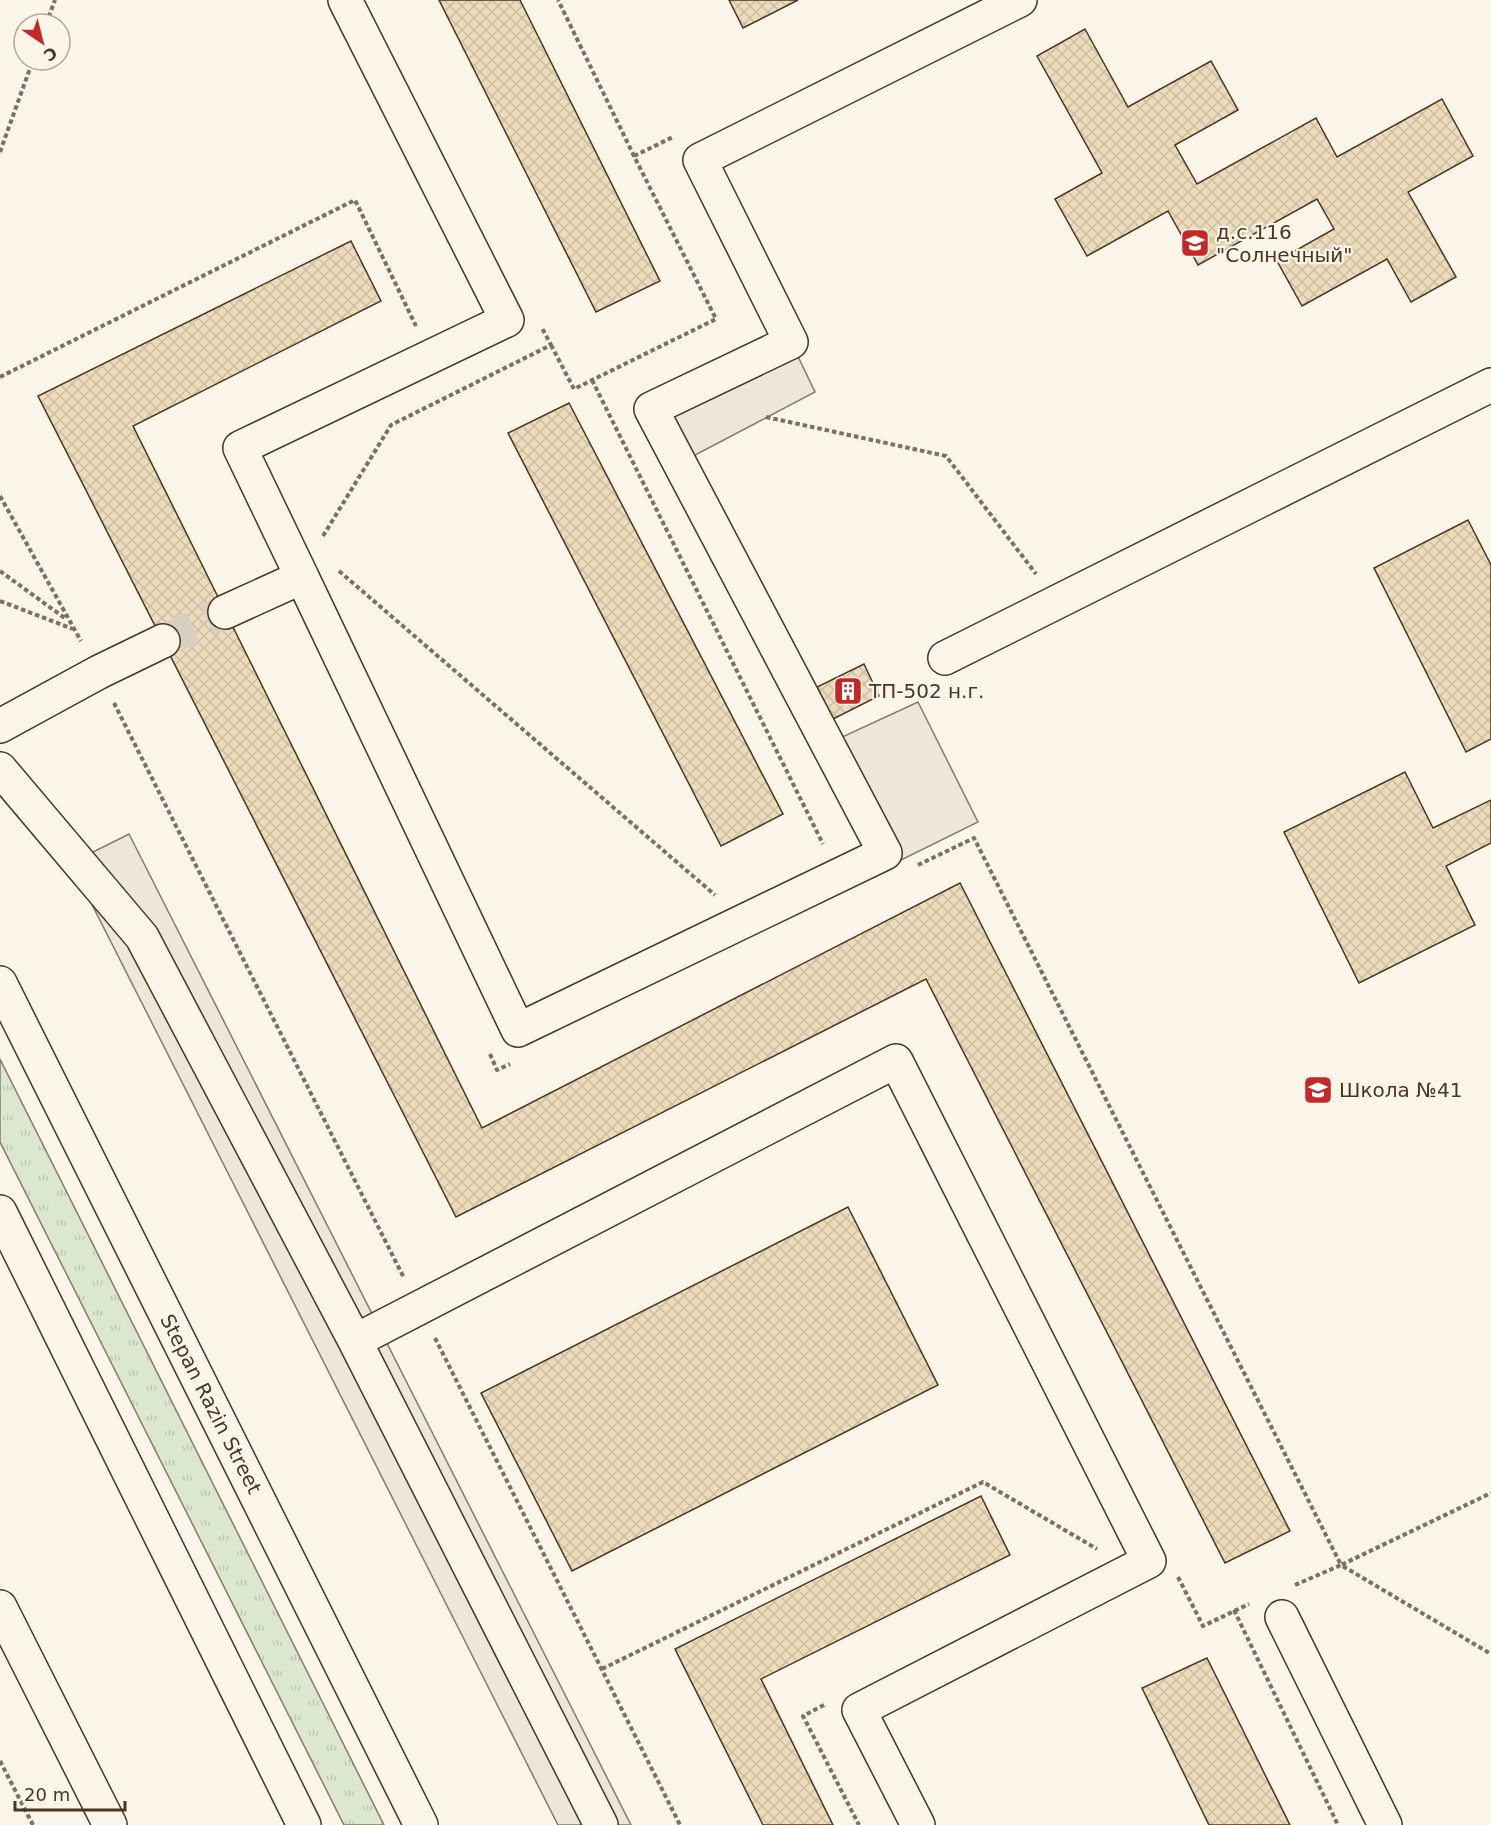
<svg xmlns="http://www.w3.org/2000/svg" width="1491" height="1825" font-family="'DejaVu Sans',sans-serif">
<defs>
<pattern id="grass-tufts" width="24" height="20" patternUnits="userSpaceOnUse" patternTransform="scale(1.5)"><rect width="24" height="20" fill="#dce7d0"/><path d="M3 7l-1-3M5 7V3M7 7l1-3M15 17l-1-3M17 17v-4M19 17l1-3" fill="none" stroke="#bec7b2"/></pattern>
<pattern id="building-cross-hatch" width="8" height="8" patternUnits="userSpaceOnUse" patternTransform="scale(1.5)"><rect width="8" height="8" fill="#ecdcbc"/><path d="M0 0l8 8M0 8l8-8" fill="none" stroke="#ccbda1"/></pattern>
</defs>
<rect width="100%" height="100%" fill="#fbf6e9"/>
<path fill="url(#grass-tufts)" stroke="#887966" stroke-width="1.5" d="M0,1059L384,1825H344L0,1142Z"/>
<path fill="#ede7d9" stroke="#887966" stroke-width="1.5" d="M791,342L815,392L680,463L651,409Z
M918,702L978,822L889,866L827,744Z
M129,834L631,1825H558L71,863Z"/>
<path fill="url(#building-cross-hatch)" stroke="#4a3520" stroke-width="1.5" d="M439,0H520L660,281L596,312Z
M729,0H798L743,28Z
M1085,29L1128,107L1211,61L1238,110L1175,145L1197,184L1316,118L1337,157L1442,99L1473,156L1408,192L1456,277L1411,302L1387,259L1302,306L1277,261L1334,229L1317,199L1198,265L1168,211L1087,256L1055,199L1102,173L1037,56Z
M351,241L381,301L133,426L482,1128L960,883L1290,1531L1225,1563L926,979L456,1217L38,396Z
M569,403L783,814L721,846L508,433Z
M1468,520L1491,565V739L1466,752L1374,568Z
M864,664L879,696L833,719L817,687Z
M1405,772L1433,828L1491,800V843L1446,866L1475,925L1359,983L1284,832Z
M848,1207L938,1385L572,1571L481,1393Z
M981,1496L1010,1555L761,1679L833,1825H763L675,1649Z
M1207,1658L1290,1825H1209L1142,1688Z"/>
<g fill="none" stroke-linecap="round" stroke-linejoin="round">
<path stroke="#d8cfc1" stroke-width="33" stroke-dasharray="33 16" stroke-linecap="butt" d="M163,641L225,612"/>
<g stroke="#4a3520" stroke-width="36">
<path id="minor" d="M302,577L518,1030L885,853L651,409L791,342L700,160L1020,0
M225,612L302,577L240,448L507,320L345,0
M945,658L1491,385
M0,726L99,672L163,641
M0,769L142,937L355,1341L601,1825
M355,1341L896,1061L1149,1561L859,1710L918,1825
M0,1607L110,1825
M1282,1617L1385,1825"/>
</g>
<g stroke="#4a3520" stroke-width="36">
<path id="major" d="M0,983L421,1825
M0,1212L304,1825"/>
</g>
<path stroke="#7f6f5c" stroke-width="4" stroke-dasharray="4.5 3" stroke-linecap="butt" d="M46,24L55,0
M0,152L33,60
M634,156L673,137
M551,345L574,389L716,319L634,156L558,0
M0,377L355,200L416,326
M592,380L823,844
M766,417L946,456L1036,574
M0,496L81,641
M323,536L391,425L551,345L542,328
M0,571L66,619
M339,571L715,895
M0,601L73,629
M114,703L404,1278
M918,865L974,838L1341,1565L1491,1493
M490,1054L497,1070L510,1064
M435,1338L680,1825
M1178,1577L1203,1626L1249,1604
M1295,1585L1341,1565L1491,1654
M1234,1610L1338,1825
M602,1669L983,1482L1097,1549
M824,1705L803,1716L859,1825
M0,1761L33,1825"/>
<use href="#minor" stroke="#fbf6e9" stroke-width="33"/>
<use href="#major" stroke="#fbf6e9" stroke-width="33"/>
</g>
<defs>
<g id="school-square" transform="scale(1.5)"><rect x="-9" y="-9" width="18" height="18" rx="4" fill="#c62828" stroke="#fbf6e9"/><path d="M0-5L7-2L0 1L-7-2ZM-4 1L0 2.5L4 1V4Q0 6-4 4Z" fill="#fff"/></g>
<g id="building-square" transform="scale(1.5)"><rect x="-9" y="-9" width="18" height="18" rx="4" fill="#c62828" stroke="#fbf6e9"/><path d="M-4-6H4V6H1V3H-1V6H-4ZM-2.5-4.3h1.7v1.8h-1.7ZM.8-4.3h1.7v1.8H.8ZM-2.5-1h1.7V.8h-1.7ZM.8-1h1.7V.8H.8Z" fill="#fff"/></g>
</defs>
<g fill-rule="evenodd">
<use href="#school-square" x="1195" y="243"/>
<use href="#building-square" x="848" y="691"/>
<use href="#school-square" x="1318" y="1090"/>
</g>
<g text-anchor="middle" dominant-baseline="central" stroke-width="4.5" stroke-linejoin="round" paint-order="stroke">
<g font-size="20" fill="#4a3520" stroke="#fbf6e9" text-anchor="start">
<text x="1216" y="232">д.с.116<tspan x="1216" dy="23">"Солнечный"</tspan></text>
<text x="869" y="691">ТП-502 н.г.</text>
<text x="1339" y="1090">Школа №41</text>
</g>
<g font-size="20" fill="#4a3520" stroke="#fbf6e9">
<text transform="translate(211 1404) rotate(63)">Stepan Razin Street</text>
</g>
</g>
<g transform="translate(42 42) rotate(145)"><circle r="28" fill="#fbf6e9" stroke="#b4a999" stroke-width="1.5"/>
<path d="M0-4.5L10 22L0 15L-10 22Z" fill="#c62828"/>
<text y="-9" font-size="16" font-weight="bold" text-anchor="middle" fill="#4a3520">С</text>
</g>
<path d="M15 1801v9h110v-9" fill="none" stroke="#4a3520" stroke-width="3"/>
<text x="24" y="1801" font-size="18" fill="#4a3520" stroke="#fbf6e9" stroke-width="4.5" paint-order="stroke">20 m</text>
</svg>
